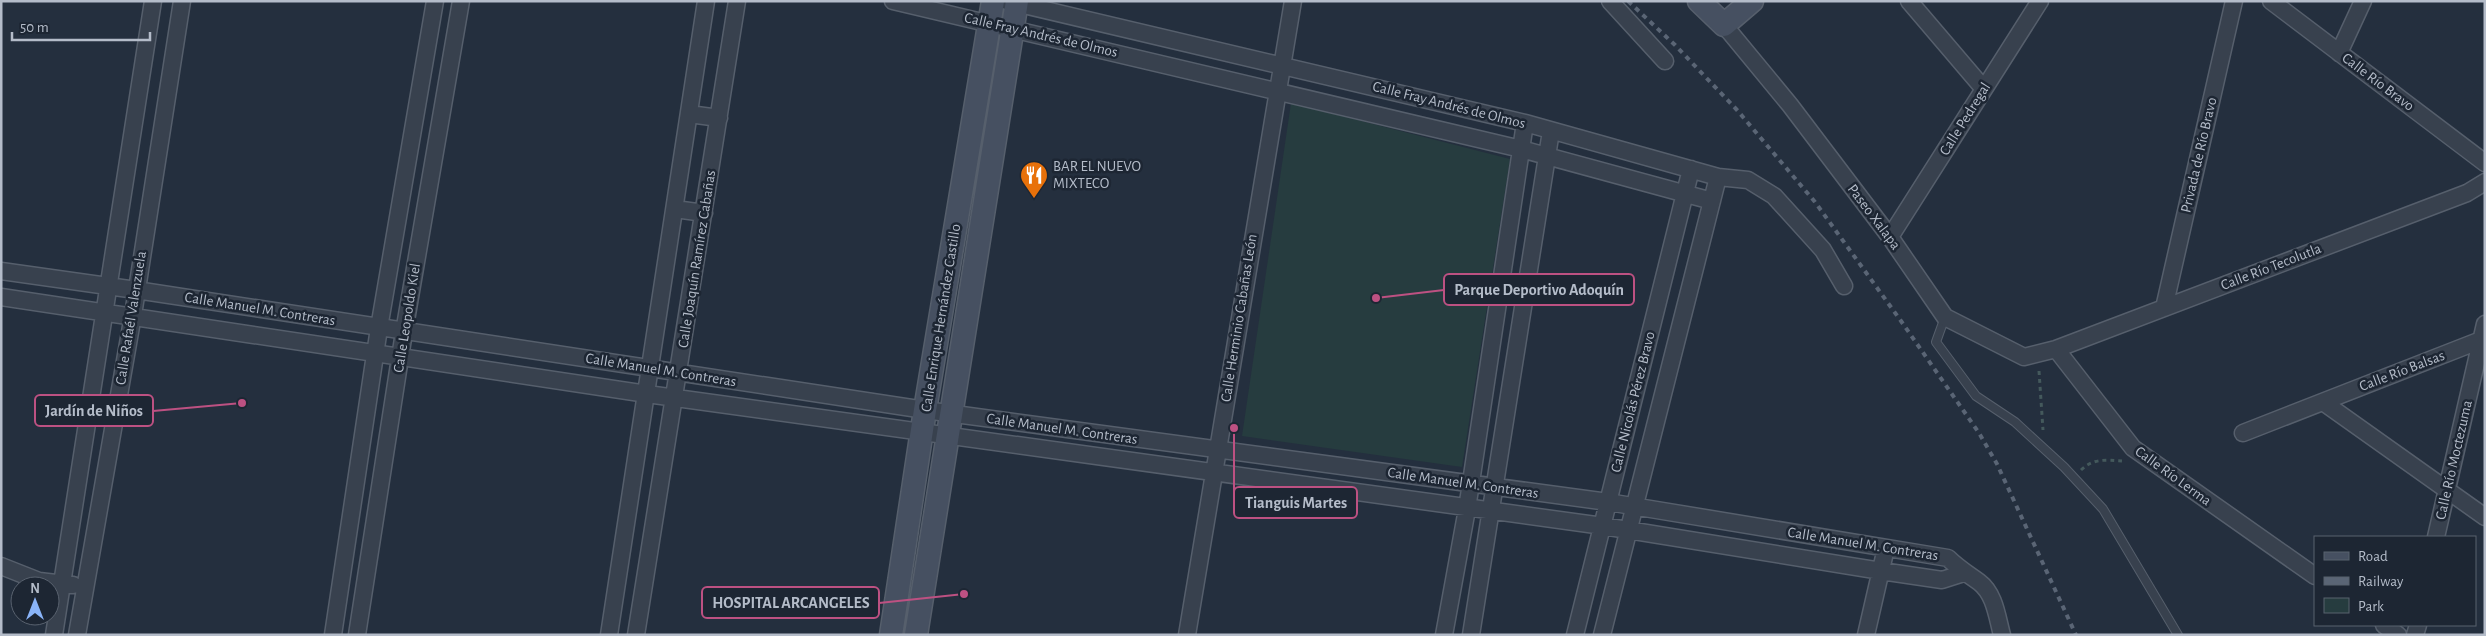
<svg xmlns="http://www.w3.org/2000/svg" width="2486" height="636" font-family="'Alegreya Sans',sans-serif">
<rect width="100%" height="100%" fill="#242f3e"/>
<path fill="#263c3f" d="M1291,103L1510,159L1462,467L1242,436Z"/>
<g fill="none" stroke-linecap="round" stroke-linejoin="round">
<g stroke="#565f6c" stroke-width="10">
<path id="service" d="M1945,317L1936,342L1976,396L2015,422L2040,445L2064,467L2103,509L2178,635"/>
</g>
<g stroke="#565f6c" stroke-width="19">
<path id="minor" d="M893,1L1521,149L1712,201
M1007,1L1525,123L1718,177L1748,180L1774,196L1823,250L1844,286
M1610,1L1665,61
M1909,1L1984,89
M2271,1L2485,163
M1724,25L1790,105L1890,237L1945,317L2024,357L2056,349L2467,193L2485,182
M2339,53L2363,1
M689,114L719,118
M675,209L704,213
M1890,237L2040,1
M1,271L136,290L925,410L1608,502L1948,558C1958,568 1968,574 1979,582C1995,594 1997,617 2002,635
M1,297L647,394L1603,526L1881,571L1942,580L1964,573
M2164,308L2234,1
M2056,349L2133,448L2315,576
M2323,402L2485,517
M2243,433L2481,340
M2436,537L2485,324
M1,566L39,581L73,585
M2384,625L2398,635
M54,635L153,1
M77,635L133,315L182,1
M333,635L379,328L435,1
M357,635L404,332L461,1
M609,635L706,1
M636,635L737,1
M1187,635L1293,1
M1444,635L1467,509L1525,123
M1471,635L1551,131
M1575,635L1691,169
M1602,635L1718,177
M1866,635L1886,548
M2415,635L2418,625"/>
</g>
<g stroke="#565f6c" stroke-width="25">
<path id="secondary" d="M1699,1L1724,25L1752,1
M891,635L925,410L993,1
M916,635L1017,1"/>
</g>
<path stroke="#44595c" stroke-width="3" stroke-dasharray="4 4" stroke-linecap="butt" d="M2039,371L2043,430
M2081,470C2094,458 2105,460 2122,461"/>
<use href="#service" stroke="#38414e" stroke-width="8"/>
<use href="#minor" stroke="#38414e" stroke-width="16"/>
<use href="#secondary" stroke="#465061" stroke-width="22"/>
<path stroke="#5a6575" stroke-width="4" stroke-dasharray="5 5" stroke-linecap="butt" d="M1628,1L1675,45L1737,110L1815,202L1901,321L1979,433L1997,464L2076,635"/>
</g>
<defs>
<g id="restaurant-pin" transform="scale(1.4375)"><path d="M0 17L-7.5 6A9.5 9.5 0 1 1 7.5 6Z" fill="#e8710a" stroke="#1d2633"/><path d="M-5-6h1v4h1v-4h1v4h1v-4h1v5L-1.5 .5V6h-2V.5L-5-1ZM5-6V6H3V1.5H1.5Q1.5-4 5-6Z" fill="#fff"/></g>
</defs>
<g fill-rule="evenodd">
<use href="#restaurant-pin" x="1034" y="175"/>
</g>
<g text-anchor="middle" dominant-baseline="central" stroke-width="5" stroke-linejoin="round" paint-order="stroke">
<g font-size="15" fill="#b4bcc9" stroke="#1d2633">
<text transform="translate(1041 35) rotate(13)">Calle Fray Andrés de Olmos</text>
<text transform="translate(2378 82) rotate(37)">Calle Río Bravo</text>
<text transform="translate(1449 105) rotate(14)">Calle Fray Andrés de Olmos</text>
<text transform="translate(1965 119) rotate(-58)">Calle Pedregal</text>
<text transform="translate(2199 155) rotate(-77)">Privada de Río Bravo</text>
<text transform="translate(1874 217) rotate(53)">Paseo Xalapa</text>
<text transform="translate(697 259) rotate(-81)">Calle Joaquín Ramírez Cabañas</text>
<text transform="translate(2271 267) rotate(-21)">Calle Río Tecolutla</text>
<text transform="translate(260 309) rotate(9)">Calle Manuel M. Contreras</text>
<text transform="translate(131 318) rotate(-81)">Calle Rafaél Valenzuela</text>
<text transform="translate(407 318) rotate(-81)">Calle Leopoldo Kiel</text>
<text transform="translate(941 318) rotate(-81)">Calle Enrique Hernández Castillo</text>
<text transform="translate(1239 318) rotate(-81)">Calle Herminio Cabañas León</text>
<text transform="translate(661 370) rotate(9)">Calle Manuel M. Contreras</text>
<text transform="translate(2402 371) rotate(-21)">Calle Río Balsas</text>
<text transform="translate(1633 402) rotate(-76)">Calle Nicolás Pérez Bravo</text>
<text transform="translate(1062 429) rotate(8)">Calle Manuel M. Contreras</text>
<text transform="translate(2454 460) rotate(-77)">Calle Río Moctezuma</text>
<text transform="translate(2173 476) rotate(36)">Calle Río Lerma</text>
<text transform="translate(1463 483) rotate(8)">Calle Manuel M. Contreras</text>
<text transform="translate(1863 544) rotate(9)">Calle Manuel M. Contreras</text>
</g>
<g font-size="15" fill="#b4bcc9" stroke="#1d2633" text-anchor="start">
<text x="1053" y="166">BAR EL NUEVO<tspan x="1053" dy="17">MIXTECO</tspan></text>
</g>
</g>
<path fill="none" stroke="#bd5182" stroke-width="2" d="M1376 298L1444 290M242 403L153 411M1234 428L1234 503M964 594L879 603"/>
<g fill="#bd5182" stroke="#1d2633" stroke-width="2">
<circle cx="1376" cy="298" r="5"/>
<circle cx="242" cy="403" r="5"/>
<circle cx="1234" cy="428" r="5"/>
<circle cx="964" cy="594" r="5"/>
</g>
<g fill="#1d2633" stroke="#bd5182" stroke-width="2">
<rect x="1444" y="274" width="190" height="31" rx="5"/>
<rect x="35" y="395" width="118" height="31" rx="5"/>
<rect x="1234" y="487" width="123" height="31" rx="5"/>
<rect x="702" y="587" width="177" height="31" rx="5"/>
</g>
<g font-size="16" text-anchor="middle" font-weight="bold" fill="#b4bcc9">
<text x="1539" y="295">Parque Deportivo Adoquín</text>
<text x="94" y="416">Jardín de Niños</text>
<text x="1296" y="508">Tianguis Martes</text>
<text x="791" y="608">HOSPITAL ARCANGELES</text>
</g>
<rect width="2486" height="636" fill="none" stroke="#b4bcc9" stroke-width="5"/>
<rect x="2314" y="536" width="162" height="90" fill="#1d2633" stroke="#59626f"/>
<rect x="2324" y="552" width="25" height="8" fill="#465061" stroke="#59626f"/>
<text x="2358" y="561" font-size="15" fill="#b4bcc9">Road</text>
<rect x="2324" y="577" width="25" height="8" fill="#5a6575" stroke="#59626f"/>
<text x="2358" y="586" font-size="15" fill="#b4bcc9">Railway</text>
<rect x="2324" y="598" width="25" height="15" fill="#263c3f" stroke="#59626f"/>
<text x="2358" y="611" font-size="15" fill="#b4bcc9">Park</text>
<g transform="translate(35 601)"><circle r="24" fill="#1d2633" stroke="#59626f"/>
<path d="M0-4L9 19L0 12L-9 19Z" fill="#8ab4f8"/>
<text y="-8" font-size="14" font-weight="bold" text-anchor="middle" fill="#b4bcc9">N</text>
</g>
<path d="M12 32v8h138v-8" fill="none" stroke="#b4bcc9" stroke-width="2.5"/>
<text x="20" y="32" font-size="15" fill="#b4bcc9" stroke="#1d2633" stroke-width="4" paint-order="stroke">50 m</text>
</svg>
